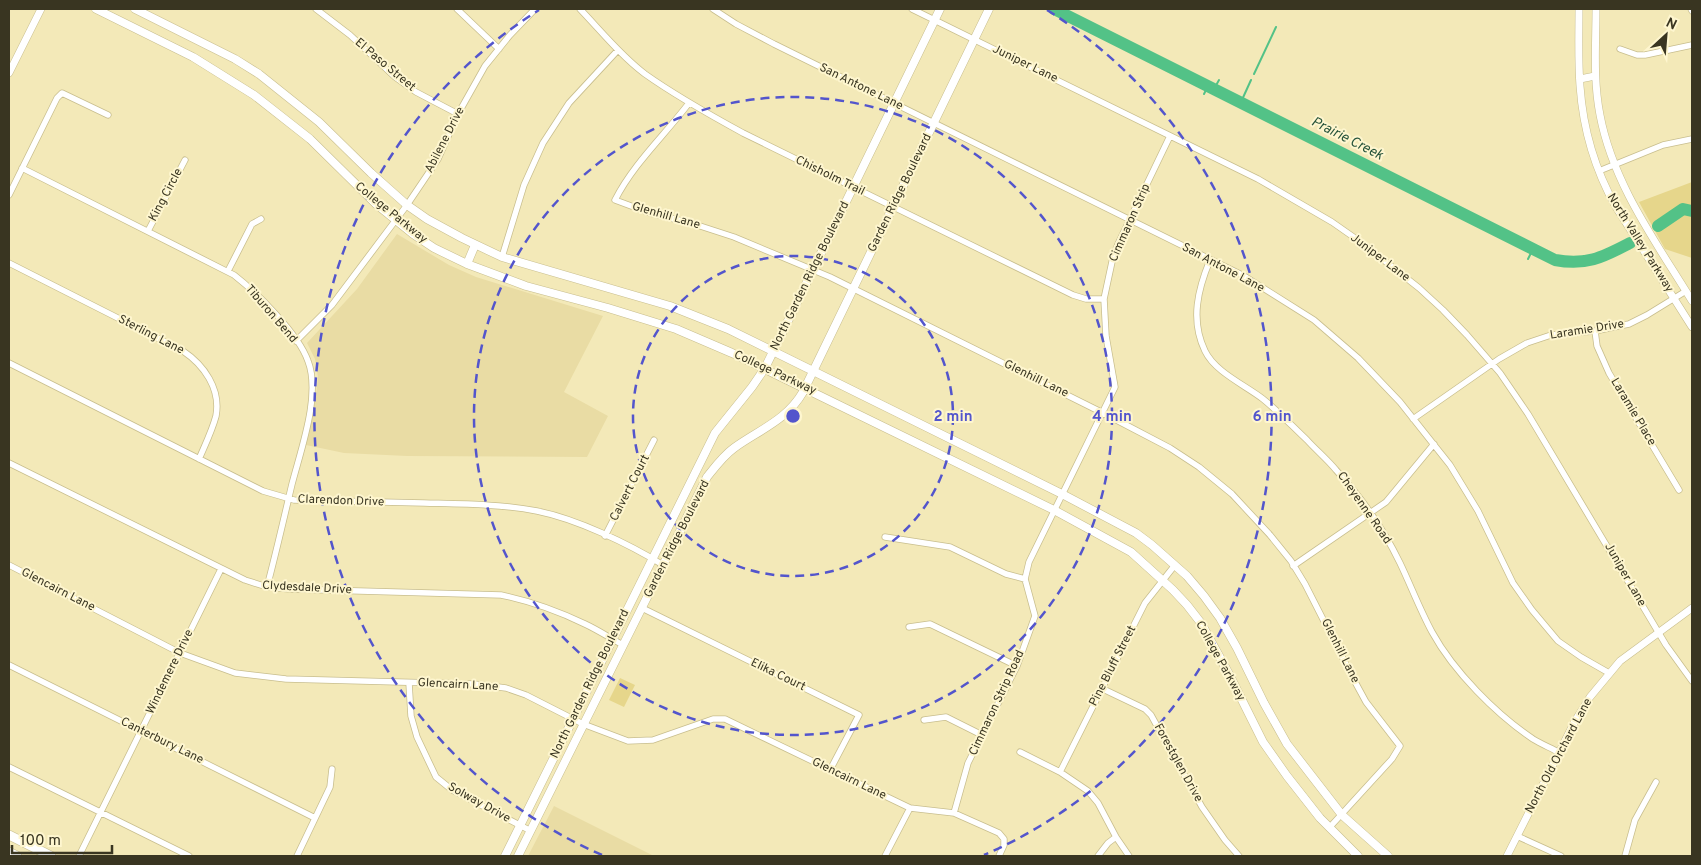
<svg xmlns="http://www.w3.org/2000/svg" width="1701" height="865" font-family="Overpass,sans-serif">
<rect width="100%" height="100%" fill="#f3e9b8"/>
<path fill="#e9dca4" d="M397,234L449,265L476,277L603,316L564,392L608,416L587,457L407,456L344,453L306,445L316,395L318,377L315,359L307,343L357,289Z
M554,806L654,856H528Z"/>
<path fill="#e6d68b" d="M1692,182V258L1665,249L1639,202Z
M620,678L635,685L624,707L609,700Z"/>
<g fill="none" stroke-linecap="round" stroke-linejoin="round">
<path stroke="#53c287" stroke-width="2" d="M1254,74L1276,27
M1214,89L1219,80
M1204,94L1208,86
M1241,102L1251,80
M1528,259L1533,249"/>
<path stroke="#53c287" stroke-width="12" d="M1054,9L1555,260C1587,266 1603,257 1630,243
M1658,226L1683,209L1692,211"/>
<g stroke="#c8be8e" stroke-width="7">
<path id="minor" d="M316,9L350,35L395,77L416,92L458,114
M457,9L499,49
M580,9C601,31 621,56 645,74C676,96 710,115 743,133L1073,295L1086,299H1104
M713,9L736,24L774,44L1244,276L1314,320L1358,358L1400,402L1450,465L1478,511L1513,583L1532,610L1558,641L1581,657L1609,673
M912,9L1258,179L1332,222L1362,243L1419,288L1443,310L1467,335L1500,373L1528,414L1666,645L1692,681
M1691,9L1692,11
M1620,49L1637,55H1645L1692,45
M689,103C664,136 634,163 615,200L650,213L694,224L734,237L830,277L1103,413L1170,448L1199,467L1232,494L1270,535L1291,561L1305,584L1354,680L1366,702L1400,746L1392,759L1329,828
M22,168L234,275C257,293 298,333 308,361C321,395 301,449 292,484C284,518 276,553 267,587
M1599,171L1663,145L1692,139
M9,195L57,98L62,93L108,115
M148,231L185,160
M502,257L524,185L543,143L569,103L618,50
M1210,260C1198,289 1190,320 1205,351C1215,372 1245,385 1263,399C1279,412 1292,426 1307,440C1316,450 1327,459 1336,470C1361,497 1384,530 1400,563C1411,586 1420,610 1432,632C1454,672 1496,714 1533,739C1541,744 1551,748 1560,753
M9,263L183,351C204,365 221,389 216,416C212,431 205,445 199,459
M228,271L252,224L261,219
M1595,331L1597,346L1609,373L1679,490
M296,341L332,305L407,205L438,159L458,114L485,66L510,35L535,9
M9,363L263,491L294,500C337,501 381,502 424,503C461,504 500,504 537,511C577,519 629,544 663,565
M1413,419L1499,359L1527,343L1551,335L1595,331L1629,324L1647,315L1686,291
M9,463L245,580L267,587L289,589L501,595C530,601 558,611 585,624C598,630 610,638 623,645
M605,536L654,440
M885,537L950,547L1006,574L1025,579
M9,565L180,653L235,673L286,679L474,684L506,688L526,695L583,724L628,741L653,740L713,719H725L910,808L954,813L999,833L1004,839V845L999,856
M1293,566L1386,502L1434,444
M642,608L859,715L830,770
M909,627L930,624L1017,666
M9,665L315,818
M409,683L411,716L417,737L436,777L452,790L531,831
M1101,688L1145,709L1151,715L1202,807L1225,840L1239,856
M924,720L946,717L982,735
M1020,752L1060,772L1088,791L1098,803L1116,837L1129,856
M9,767L189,856
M1060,772L1145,603L1175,565
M954,813L968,763L1017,666L1035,616L1025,579L1029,562L1115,387L1106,336L1104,299L1113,257L1118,244L1170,136
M1517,836L1561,856
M79,856L221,569
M297,856L330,787L332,769
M885,856L910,808
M1098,856L1108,843L1116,837
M1625,856L1635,820L1656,782"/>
</g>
<g stroke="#c8be8e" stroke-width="8">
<path id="tertiary" d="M1579,9C1579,34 1578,60 1580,86C1583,128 1595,170 1616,207L1692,327
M1596,9C1596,44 1593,80 1600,115C1613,184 1656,242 1692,301
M9,73L41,9
M1580,79L1595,76
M1507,856L1575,721L1590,697L1620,661L1692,608"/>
</g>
<g stroke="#c8be8e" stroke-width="9">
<path id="secondary" d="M96,9L193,57L254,95L310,139L376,204L413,234L434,248L467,264L526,286L608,308L676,329L732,353L1054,510L1131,552L1173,590L1187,605L1201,623L1230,676L1263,742L1287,776L1320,818L1358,856
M135,9L235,59L259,74L319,122L371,173L407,205L427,219L462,238L502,257L670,306L728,329L1062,494L1136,533L1152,545L1187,576L1204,596L1220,618L1237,648L1264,703L1287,744L1342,815L1388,856
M467,264L475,245
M505,856L715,433L752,387L765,368L940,9
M518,856L707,477C715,467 723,456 734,448C759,430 787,420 803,392L989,9"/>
</g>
<g stroke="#c8be8e" stroke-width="10">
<path id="primary" d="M9,835L51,856
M9,852L17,856"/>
</g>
<use href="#minor" stroke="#fff" stroke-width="5.5"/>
<use href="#tertiary" stroke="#fff" stroke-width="7"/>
<use href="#secondary" stroke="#fff" stroke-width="8"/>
<use href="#primary" stroke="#fff" stroke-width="9"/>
</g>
<g fill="none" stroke="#5355cc" stroke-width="2.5" stroke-dasharray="9 6">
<circle cx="793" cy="416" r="160"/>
<circle cx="793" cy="416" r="319"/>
<path d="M602 855A479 479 0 0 1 539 10M1047 10A479 479 0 0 1 984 855"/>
</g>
<g text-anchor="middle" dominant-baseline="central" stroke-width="4" stroke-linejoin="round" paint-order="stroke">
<g font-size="12" fill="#393521" stroke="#fef6cf">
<text transform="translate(1025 64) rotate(26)">Juniper Lane</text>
<text transform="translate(385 65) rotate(40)">El Paso Street</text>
<text transform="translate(861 87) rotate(26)">San Antone Lane</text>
<text transform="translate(445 140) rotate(-63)">Abilene Drive</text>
<text transform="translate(830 176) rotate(26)">Chisholm Trail</text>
<text transform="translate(900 193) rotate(-64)">Garden Ridge Boulevard</text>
<text transform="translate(166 195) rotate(-62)">King Circle</text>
<text transform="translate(391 213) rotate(39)">College Parkway</text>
<text transform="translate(666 216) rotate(16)">Glenhill Lane</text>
<text transform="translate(1130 223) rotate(-66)">Cimmaron Strip</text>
<text transform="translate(1640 243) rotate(58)">North Valley Parkway</text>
<text transform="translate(1380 258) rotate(37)">Juniper Lane</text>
<text transform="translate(1223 268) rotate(28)">San Antone Lane</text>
<text transform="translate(810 276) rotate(-64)">North Garden Ridge Boulevard</text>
<text transform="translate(271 314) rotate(49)">Tiburon Bend</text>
<text transform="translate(1587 330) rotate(-9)">Laramie Drive</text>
<text transform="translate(151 335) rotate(27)">Sterling Lane</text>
<text transform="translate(775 373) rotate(25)">College Parkway</text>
<text transform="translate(1036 379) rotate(26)">Glenhill Lane</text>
<text transform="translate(1633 412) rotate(59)">Laramie Place</text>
<text transform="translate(630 488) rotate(-63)">Calvert Court</text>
<text transform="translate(341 501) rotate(2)">Clarendon Drive</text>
<text transform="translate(1364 508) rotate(55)">Cheyenne Road</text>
<text transform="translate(677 539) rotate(-63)">Garden Ridge Boulevard</text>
<text transform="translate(1625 575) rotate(60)">Juniper Lane</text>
<text transform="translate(307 588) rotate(3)">Clydesdale Drive</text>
<text transform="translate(58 590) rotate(27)">Glencairn Lane</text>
<text transform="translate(1340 651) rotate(63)">Glenhill Lane</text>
<text transform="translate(1220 661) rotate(61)">College Parkway</text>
<text transform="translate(1113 666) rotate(-63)">Pine Bluff Street</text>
<text transform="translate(170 672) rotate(-64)">Windemere Drive</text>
<text transform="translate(778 675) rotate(26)">Elika Court</text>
<text transform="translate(590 684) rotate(-64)">North Garden Ridge Boulevard</text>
<text transform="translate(458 685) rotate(3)">Glencairn Lane</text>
<text transform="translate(997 703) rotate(-65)">Cimmaron Strip Road</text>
<text transform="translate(162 741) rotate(26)">Canterbury Lane</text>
<text transform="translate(1559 756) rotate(-62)">North Old Orchard Lane</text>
<text transform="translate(1178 763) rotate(61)">Forestglen Drive</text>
<text transform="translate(849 779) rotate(26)">Glencairn Lane</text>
<text transform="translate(479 803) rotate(29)">Solway Drive</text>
</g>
<g font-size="14" font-style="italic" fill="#26533a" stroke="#fef6cf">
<text transform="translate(1347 139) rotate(27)">Prairie Creek</text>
</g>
</g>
<circle cx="793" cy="416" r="8" fill="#5355cc" stroke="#fef6cf" stroke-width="2.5"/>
<g font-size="15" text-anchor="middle" font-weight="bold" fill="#5355cc" stroke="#fef6cf" stroke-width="4" stroke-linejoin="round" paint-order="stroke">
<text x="953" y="421">2 min</text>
<text x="1112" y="421">4 min</text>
<text x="1272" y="421">6 min</text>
</g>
<rect width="1701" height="865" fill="none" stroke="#393521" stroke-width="20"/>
<g transform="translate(1666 35) rotate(26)" stroke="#fef6cf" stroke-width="4" paint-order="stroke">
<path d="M0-4L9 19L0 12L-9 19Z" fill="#393521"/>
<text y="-8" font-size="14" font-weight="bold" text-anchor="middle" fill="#393521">N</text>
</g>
<path d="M12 845v8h100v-8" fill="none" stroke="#393521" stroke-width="2.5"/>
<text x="20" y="845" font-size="15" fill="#393521" stroke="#fef6cf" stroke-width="4" paint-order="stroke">100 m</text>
</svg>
